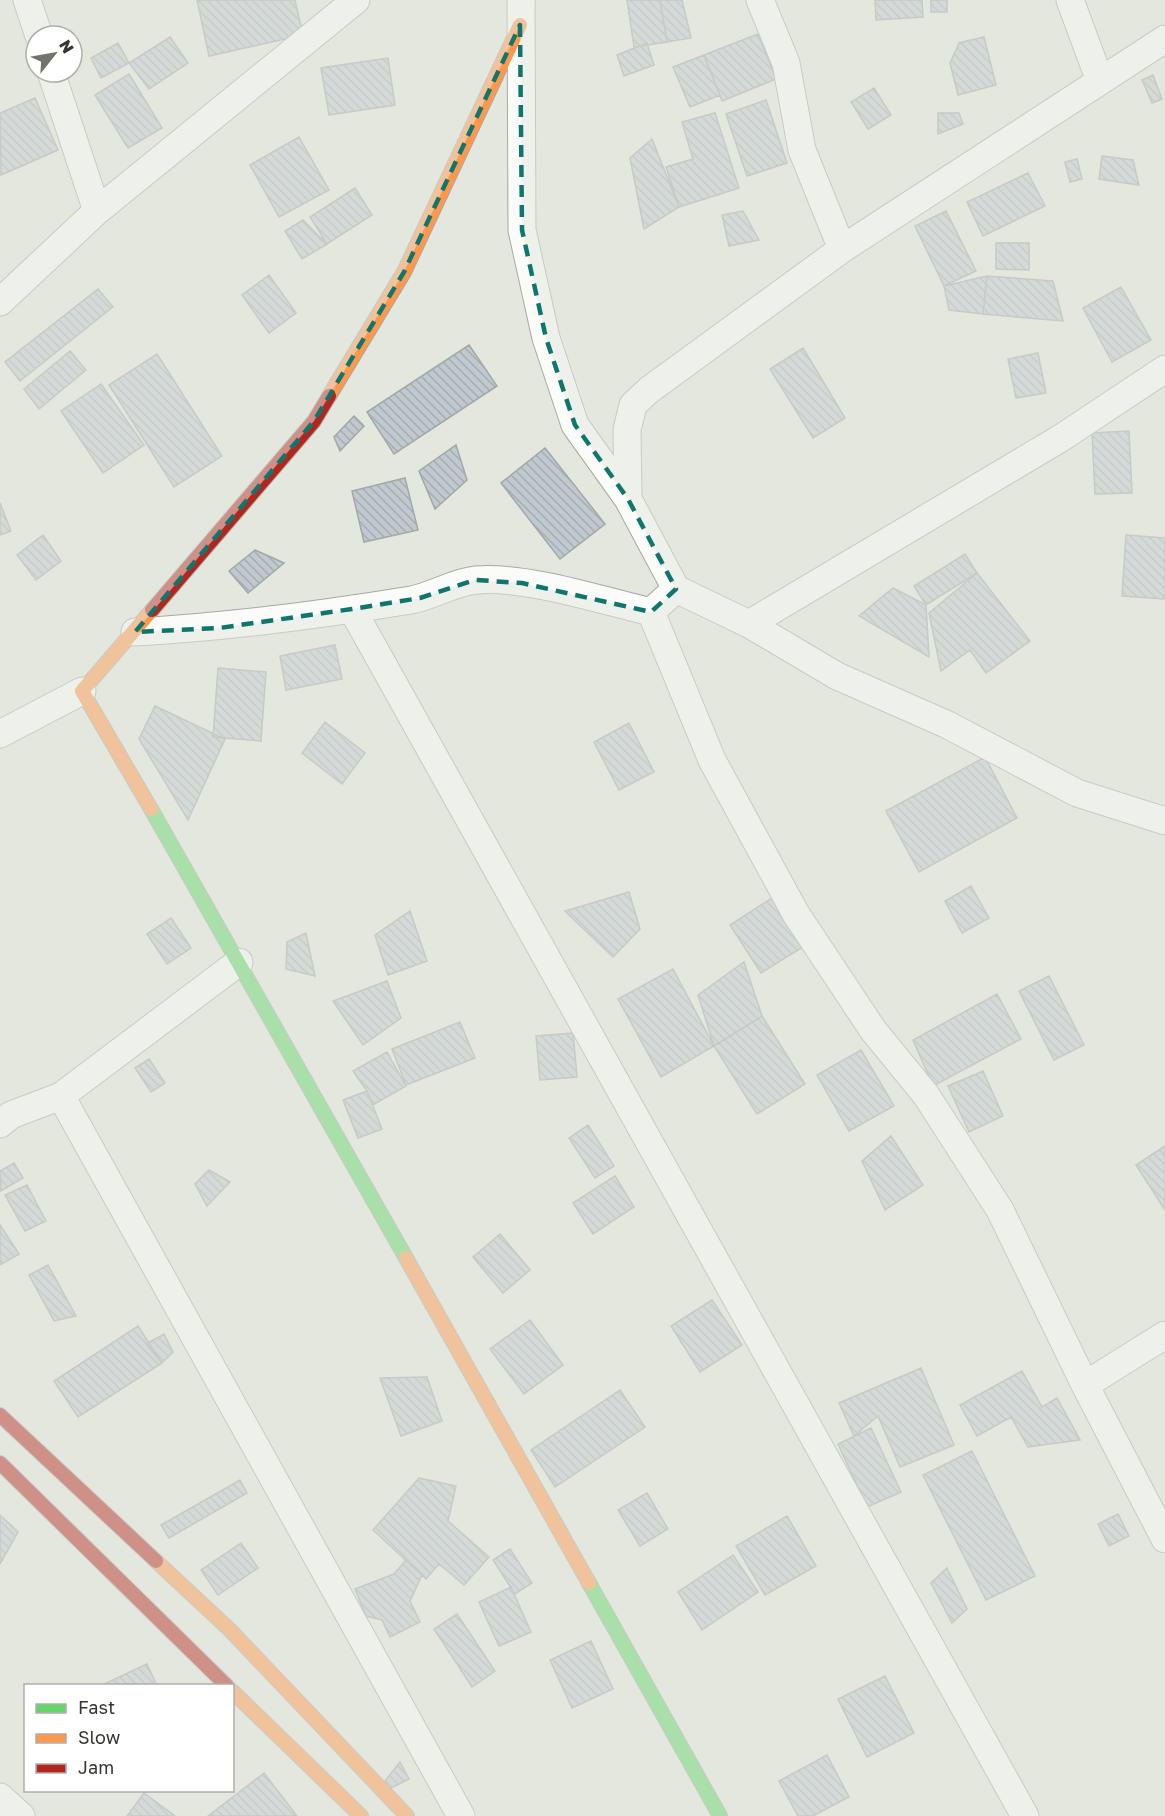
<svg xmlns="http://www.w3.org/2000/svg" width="1165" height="1816" font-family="'Golos Text',sans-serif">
<defs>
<pattern id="building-back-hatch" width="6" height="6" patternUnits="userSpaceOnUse" patternTransform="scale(1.5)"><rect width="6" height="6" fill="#c0c9d0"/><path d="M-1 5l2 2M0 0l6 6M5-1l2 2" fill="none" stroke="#a6adb3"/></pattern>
</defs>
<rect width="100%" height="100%" fill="#e3e7de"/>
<path fill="url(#building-back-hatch)" stroke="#a4a7a6" stroke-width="1.5" d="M197,0H295L303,35L209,56Z
M627,0H660L667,42L634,47Z
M660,0H682L691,38L667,42Z
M875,0H922L923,17L876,20Z
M931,0H947V12H931Z
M758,34L776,79L722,101L704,55Z
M170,37L188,63L149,89L129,63Z
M984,37L996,85L958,95L950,63L959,43Z
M118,43L129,63L101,78L91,58Z
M647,43L654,65L624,76L617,55Z
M704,55L720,95L690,107L673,67Z
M388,58L395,105L329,115L321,68Z
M129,74L162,128L128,148L95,95Z
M1153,75L1162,99L1152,103L1142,80Z
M874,88L891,115L868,129L851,102Z
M35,98L58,150L1,175L0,113Z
M766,100L787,163L747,176L726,114Z
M715,113L739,188L679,207L666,167L693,159L682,122Z
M938,113H959L963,124L938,134Z
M299,137L329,190L279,217L250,165Z
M652,139L679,207L644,229L630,158Z
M1102,156L1133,160L1139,185L1099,179Z
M1077,159L1082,179L1070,182L1065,162Z
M1028,173L1045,206L983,236L967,202Z
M355,188L372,215L327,244L310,217Z
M743,211L759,240L729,246L722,215Z
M946,211L976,271L944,286L915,226Z
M303,220L327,244L302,259L285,231Z
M996,243H1029V270L996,269Z
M269,275L296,313L269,333L242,295Z
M987,276L1053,281L1063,321L983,314Z
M987,276L983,314L949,310L944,286Z
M1121,287L1151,340L1112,362L1083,308Z
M98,289L113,307L20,381L5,362Z
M469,345L497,386L394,454L367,412Z
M803,348L845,418L813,438L770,369Z
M70,351L86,370L39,409L24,389Z
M1038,353L1046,393L1016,398L1008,359Z
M157,354L222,456L174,487L109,385Z
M101,384L144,445L103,473L61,411Z
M354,416L364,426L340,451L334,437Z
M1129,431L1132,493L1095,494L1092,433Z
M456,445L467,480L435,509L419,471Z
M545,448L605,524L560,559L501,483Z
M405,478L418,530L364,542L352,491Z
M0,503L11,531L0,535Z
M43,535L61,561L36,580L17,555Z
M1126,535L1165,538V599L1122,596Z
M255,550L284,563L248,593L229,571Z
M965,554L977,573L926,605L914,586Z
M977,573L1030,641L986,673L970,650L941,671L929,613Z
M893,588L926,605L929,657L859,616Z
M335,645L342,679L286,690L280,656Z
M218,668L266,672L261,741L213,737Z
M155,706L225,739L188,820L139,739Z
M325,722L365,753L342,784L302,753Z
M629,723L654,772L619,790L594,742Z
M985,757L1017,818L919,872L886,811Z
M971,886L989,918L962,933L945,901Z
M629,892L640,929L613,957L565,911Z
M772,898L803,947L761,973L730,925Z
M410,911L427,961L388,975L375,935Z
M171,918L191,948L167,964L147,934Z
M306,933L315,976L286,969L287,942Z
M744,962L762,1016L714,1046L698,995Z
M673,969L714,1046L661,1077L618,999Z
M1049,976L1084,1045L1054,1060L1019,991Z
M387,981L401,1018L363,1045L333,1001Z
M997,994L1021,1039L933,1086L913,1040Z
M762,1016L805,1084L757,1114L714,1046Z
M460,1022L475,1058L406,1085L392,1049Z
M573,1033L577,1077L540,1080L536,1036Z
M861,1050L894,1106L849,1131L817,1075Z
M387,1052L406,1086L373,1105L367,1091L353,1071Z
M149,1059L165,1083L151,1092L135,1068Z
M983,1071L1003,1116L969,1132L948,1086Z
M367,1091L382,1129L358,1138L343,1100Z
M588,1125L614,1166L595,1178L569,1138Z
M891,1136L923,1185L885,1210L862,1161Z
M1165,1146V1210L1136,1165Z
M14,1163L23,1178L1,1191L0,1171Z
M209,1170L230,1182L207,1206L195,1184Z
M615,1176L634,1207L593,1234L573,1203Z
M27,1185L46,1221L25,1231L5,1195Z
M0,1225L19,1254L0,1265Z
M500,1234L530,1270L503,1293L473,1257Z
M48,1265L76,1316L54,1321L29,1275Z
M712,1300L742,1345L700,1372L671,1326Z
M530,1320L563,1365L524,1394L490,1349Z
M138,1326L162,1363L78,1417L54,1381Z
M164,1334L173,1352L162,1363L146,1344Z
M921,1368L954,1445L900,1467L878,1416L854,1436L839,1403Z
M1022,1371L1042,1407L1057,1398L1080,1440L1028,1447L1011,1417L977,1436L960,1405Z
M427,1377L442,1421L401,1436L380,1378Z
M620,1390L645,1427L555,1487L531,1450Z
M871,1428L901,1492L867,1507L838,1444Z
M972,1451L1035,1576L986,1600L923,1475Z
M419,1478L456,1486L448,1521L489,1557L464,1585L439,1564L426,1579L373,1530Z
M240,1480L247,1493L169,1538L161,1525Z
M647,1493L668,1529L640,1546L618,1510Z
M1118,1514L1129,1536L1109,1546L1098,1524Z
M0,1515L18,1532L0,1564Z
M787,1516L816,1566L765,1595L736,1546Z
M241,1543L258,1568L218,1595L201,1570Z
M510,1549L532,1583L515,1594L493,1560Z
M733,1555L758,1592L702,1630L678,1592Z
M406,1560L422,1575L410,1601L420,1622L390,1637L382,1620L366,1616L355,1589L394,1574Z
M947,1568L967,1609L952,1623L931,1583Z
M511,1587L531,1632L499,1646L479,1602Z
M457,1614L495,1671L472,1687L434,1629Z
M591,1641L613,1689L572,1708L550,1660Z
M147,1664L157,1686H105L104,1684Z
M885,1676L914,1733L867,1757L838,1699Z
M827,1755L849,1797L813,1816H798L779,1781Z
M400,1762L409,1779L389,1789L385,1781Z
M264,1773L297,1816H208Z
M144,1793L175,1816H127Z"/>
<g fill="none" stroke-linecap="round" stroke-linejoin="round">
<g stroke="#a6a9a3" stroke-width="29">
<path id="street" d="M27,0L39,36
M521,0L522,230L546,338L575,425L628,499L676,589
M760,0L786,63L802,150L842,249
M1070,0L1100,81
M51,72L97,211
M0,302L97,211L356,0
M628,499L627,430L633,405L649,390L842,249L1165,39
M352,609L1025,1816
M651,612L712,760L796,914L873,1030L926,1095L1000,1210L1085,1385L1165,1539
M749,624L1061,438L1165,369
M135,632C228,627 319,615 411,600C433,596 454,582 476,580C527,576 600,600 651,612L676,589L749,624L837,676L948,725L1077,793L1165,821
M0,734L82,691
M61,1096L461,1816
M0,1124L11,1115L61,1096L239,962
M1085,1385L1165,1335
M0,1797L21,1816"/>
</g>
<g stroke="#a6a9a3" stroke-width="16">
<path id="fast" d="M151,809L406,1258
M589,1583L720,1816"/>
</g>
<g stroke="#a6a9a3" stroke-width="16">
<path id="slow" d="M329,396L404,272L520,25
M151,809L82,691L152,610
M406,1258L589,1583
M156,1561L229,1629L407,1816
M232,1691L361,1816"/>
</g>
<g stroke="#a6a9a3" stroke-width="16">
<path id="jam" d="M152,610L314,421L329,396
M0,1415L156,1561
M0,1463L227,1686"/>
</g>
<use href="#street" stroke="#fbfbfa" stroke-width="27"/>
<use href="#fast" stroke="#63d668" stroke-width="14"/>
<use href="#slow" stroke="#ff974d" stroke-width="14"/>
<use href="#jam" stroke="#b3261e" stroke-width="14"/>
</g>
<path d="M0 0H1165V1816H0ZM520,25L522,230L546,338L575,425L628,499L676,589L651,612L522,583L475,580L420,598L352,609L219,628L135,632L314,421L404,272Z" fill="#e3e7de" fill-opacity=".55" fill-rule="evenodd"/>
<path fill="none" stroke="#0f766e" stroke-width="4.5" stroke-dasharray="12 8" stroke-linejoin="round" d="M520,25L522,230L546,338L575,425L628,499L676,589L651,612L522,583L475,580L420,598L352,609L219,628L135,632L314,421L404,272Z"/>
<rect x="24" y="1684" width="210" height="108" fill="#ffffff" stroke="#aeafac" stroke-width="1.5"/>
<rect x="36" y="1704" width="30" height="9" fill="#63d668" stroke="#aeafac" stroke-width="1.5"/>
<text x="78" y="1714" font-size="18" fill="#343630">Fast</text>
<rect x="36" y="1734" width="30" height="9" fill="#ff974d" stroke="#aeafac" stroke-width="1.5"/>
<text x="78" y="1744" font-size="18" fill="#343630">Slow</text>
<rect x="36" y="1764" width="30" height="9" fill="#b3261e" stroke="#aeafac" stroke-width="1.5"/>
<text x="78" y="1774" font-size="18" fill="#343630">Jam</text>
<g transform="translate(54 54) rotate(59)"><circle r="28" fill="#ffffff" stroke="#aeafac" stroke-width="1.5"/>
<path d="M0-4.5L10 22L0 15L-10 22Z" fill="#71746d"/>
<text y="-9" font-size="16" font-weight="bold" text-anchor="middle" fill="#343630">N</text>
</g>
</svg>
